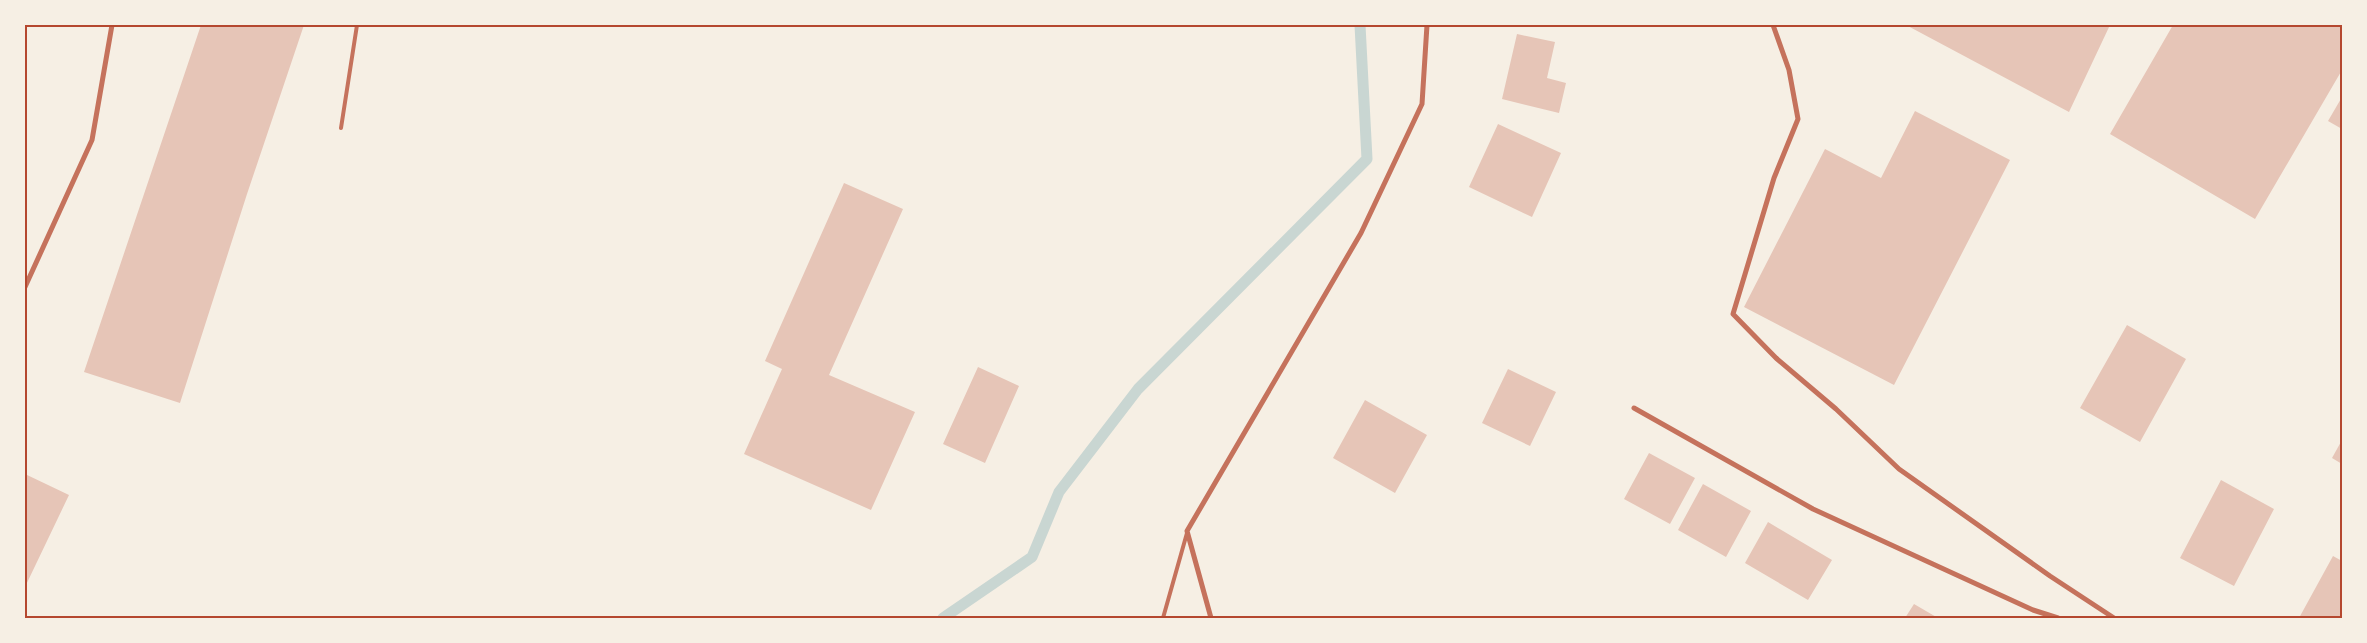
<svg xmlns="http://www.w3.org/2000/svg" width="2367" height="643" font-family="'Roboto Condensed',sans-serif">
<rect width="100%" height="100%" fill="#f6efe4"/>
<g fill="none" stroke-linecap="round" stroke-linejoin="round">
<path stroke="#c9d6d2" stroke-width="11" d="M943,618L1032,557L1059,492L1138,389L1367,159L1360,25"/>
</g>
<path fill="#e6c5b7" d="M201,25H304L247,194L180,403L84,372Z
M1906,25H2110L2069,112Z
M2173,25H2342V70L2255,219L2110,134Z
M1517,34L1555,42L1547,78L1566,83L1559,113L1502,99Z
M2342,97V129L2328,121Z
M1915,111L2010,160L1894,385L1744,307L1825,149L1881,178Z
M1498,124L1561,153L1532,217L1469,187Z
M844,183L903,209L829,375L915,412L871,510L744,454L782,369L765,361Z
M2127,325L2186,359L2140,442L2080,408Z
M978,367L1019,386L985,463L943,444Z
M1508,369L1556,392L1530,446L1482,423Z
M1365,400L1427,435L1395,493L1333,458Z
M2342,440V464L2332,458Z
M1649,453L1695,478L1670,524L1624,499Z
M25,474L69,495L25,587Z
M2221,480L2274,509L2234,586L2180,558Z
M1703,484L1751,511L1726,557L1678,530Z
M1768,522L1832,560L1808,600L1745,563Z
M2333,556L2342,561V618H2299Z
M1914,604L1938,618H1905Z"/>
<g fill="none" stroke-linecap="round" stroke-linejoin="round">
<path stroke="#c5725c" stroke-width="4" d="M341,128L357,25
M1163,618L1187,533"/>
<path stroke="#c5725c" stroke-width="5" d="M1773,25L1789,70L1798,119L1774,178L1733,314L1776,358L1836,409L1899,469L2050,576L2114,618
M25,287L92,140L112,25
M1634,408L1813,509L2033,610L2058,618
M1211,618L1187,531L1361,233L1422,104L1427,25"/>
</g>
<rect width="2367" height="643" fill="none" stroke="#f6efe4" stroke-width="52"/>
<rect x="26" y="26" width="2315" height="591" fill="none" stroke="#b5482f" stroke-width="2"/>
</svg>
